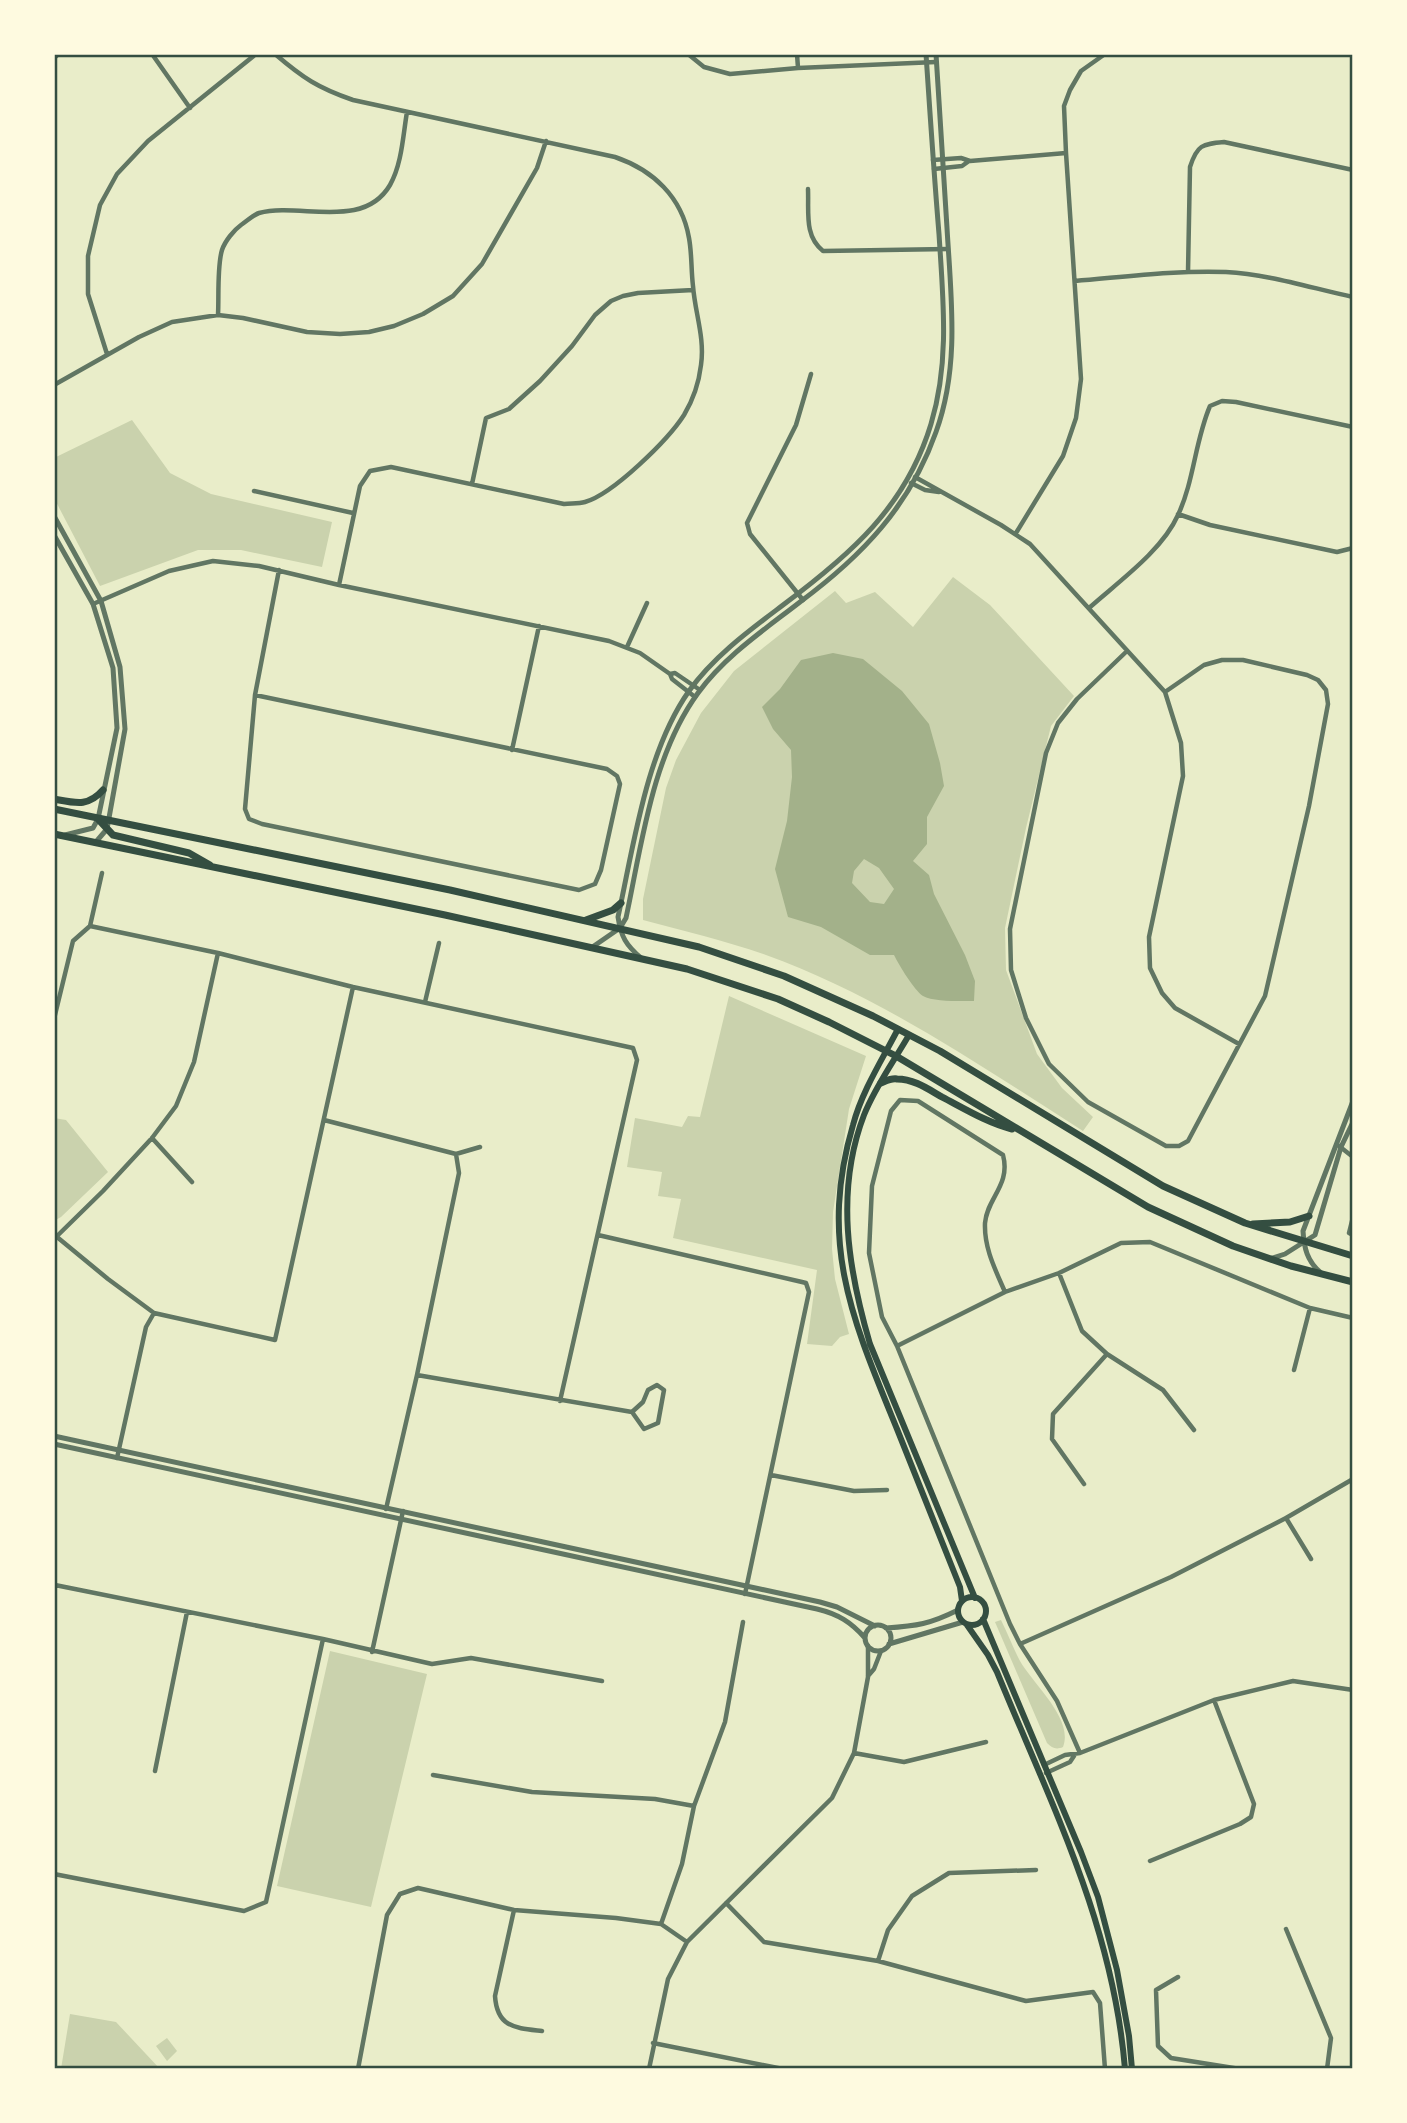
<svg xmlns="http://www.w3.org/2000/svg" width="1407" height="2123" font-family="'Space Grotesk',sans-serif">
<rect width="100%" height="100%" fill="#e9edc9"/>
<path fill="#cad2ad" d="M132,420L170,473L211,494L332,522L322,567L241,550H198L100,586L54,498V458Z
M953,577L990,605L1074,696L1051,726L1026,828L1005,928L1006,970L1037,1054L1062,1088L1093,1117L1083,1131C982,1067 880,996 766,955C726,941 684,931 643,920V899L666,788L676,760L701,713L734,671L835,591L846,603L875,592L913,627Z
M729,996L866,1056L849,1109L833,1212L832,1249L835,1279L849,1334L840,1337L832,1346L807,1344L817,1270L673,1238L681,1199L658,1196L662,1172L627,1167L635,1118L682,1127L688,1116L700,1117Z
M54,1118L66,1120L108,1172L61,1217L54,1221Z
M1001,1620C1008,1634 1013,1648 1020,1661C1033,1684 1074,1719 1063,1747C1056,1750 1052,1748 1047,1743L995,1622Z
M330,1651L427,1674L371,1907L277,1886Z
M70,2014L116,2022L160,2069H61Z
M167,2038L177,2051L167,2061L156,2046Z"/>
<path fill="#a3b18a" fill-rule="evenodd" d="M833,653L863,659L902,691L929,724L940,763L944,786L927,817V844L913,861L929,875L934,894L965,955L975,981L974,1001C962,1001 933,1002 923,996C914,990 899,965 894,955H870L821,927L788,917L775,869L787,821L792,777L791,750L773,729L762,707L780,689L801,660ZM864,859L879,868L894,889L884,904L870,902L852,883L854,871Z"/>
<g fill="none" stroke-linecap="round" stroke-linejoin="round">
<path stroke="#617663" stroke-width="4.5" d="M152,54L190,108
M275,54C303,78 318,88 353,100L615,157C653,170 682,197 689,238C692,254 691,270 693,286C695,313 705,338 701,365C699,382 693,400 684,415C668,440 613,494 585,502C578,504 570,503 564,504L391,467L370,471L360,486L339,585
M688,54L704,67L730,74L798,68L936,62
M797,54L798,68
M933,160L961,158L970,161L1066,153
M934,169L962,166L969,161
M808,189C809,212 804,236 823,251L948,249
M1188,272L1190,167C1197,145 1202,144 1224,142L1353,170
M1075,281C1124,277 1176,270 1226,272C1268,274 1311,288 1353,297
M218,315C219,297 217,266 222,250C225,241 234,230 241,225C247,221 253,215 259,213C300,202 363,231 390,185C402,164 403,135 407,112
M107,354L88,294V256L100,205L117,174L148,141L256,54
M54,385L139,337L172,322L218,315L243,318L307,332L340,334L369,332L394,326L423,314L453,296L482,264L537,168L546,141
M915,477L1001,525L1030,544L1165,692L1181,743L1183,776L1149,937L1150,968L1162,993L1175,1008L1239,1044
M911,483L925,490L939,492
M472,484L486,418L509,409L540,381L572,346L595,315L611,301L623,296L638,293L693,290
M254,491L353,513
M1178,514L1210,525L1337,552L1353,548
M1016,533L1063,456L1076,418L1081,379L1066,153L1064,106L1070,90L1081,71L1105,54
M803,600L750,534L747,523L796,425L811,374
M93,604L169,571L213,561L259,566L339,585L609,641L640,653L670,674L675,673L700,690
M1089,608C1118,582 1162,551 1178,515C1194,481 1195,441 1210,406L1222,401L1236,402L1353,427
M627,647L647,603
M1127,651L1077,699L1058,723L1046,753L1010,929L1011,970L1026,1018L1049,1064L1088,1102L1166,1146H1179L1188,1141L1265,996L1309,806L1328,704L1326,690L1318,680L1307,675L1243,660H1222L1204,665L1165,692
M670,674L672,679L695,697
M255,695L607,769L617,776L620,784L601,870L595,884L579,890L262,824L249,819L245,809L255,695L279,570
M512,750L539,626
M90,926L218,953L353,987L633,1048L637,1060L560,1401
M425,1002L439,943
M54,1019L73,941L90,926L102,873
M324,1120L456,1154L480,1147
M152,1138L192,1182
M1339,1146L1353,1157
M1353,1217L1349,1233L1353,1235
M598,1235L802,1282L806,1283L809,1292L745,1594
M57,1237L108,1279L154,1313L275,1340L353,987
M54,1239L103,1191L152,1138L176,1106L194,1062L218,953
M1059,1273L1082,1331L1107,1354L1163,1390L1194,1430
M897,1346L882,1317L869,1253L872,1186L891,1111L900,1100L918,1101L1003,1155C1011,1185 987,1198 985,1223C984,1248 995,1269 1005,1292
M1294,1370L1310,1308
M417,1375L632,1412L643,1402L648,1390L657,1385L664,1390L658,1423L644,1429L632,1412
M117,1458L146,1327L154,1313
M771,1475L854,1491L887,1490
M1084,1484L1052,1439L1053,1414L1107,1354
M386,1509L417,1375L459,1173L456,1154
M1286,1518L1311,1559
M54,1589L55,1585L323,1639L432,1664L471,1658L602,1681
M1020,1644L1171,1577L1286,1518L1353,1479
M372,1652L403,1511
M868,1676L874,1669L881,1651
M854,1753L904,1762L986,1742
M1080,1753L1057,1701L1020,1644L1010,1624L897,1346L1005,1292L1059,1273L1121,1243L1150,1242L1310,1308L1353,1318
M1044,1765L1065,1755L1080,1753L1214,1700L1293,1681L1353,1690
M155,1771L187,1612
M1046,1773L1070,1762L1074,1756
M433,1775L532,1792L655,1799L694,1806
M1150,1861L1240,1824L1251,1817L1254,1804L1214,1700
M54,1874L244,1911L266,1902L323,1639
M726,1903L764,1942L878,1961L1026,2001L1093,1992L1100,2003L1105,2069
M514,1910L495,1996C497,2028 516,2028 542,2031
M661,1924L682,1864L694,1806L725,1722L743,1622
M1286,1929L1331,2038L1327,2069
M878,1961L888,1930L912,1896L949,1873L1036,1870
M1178,1977L1156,1990L1158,2046L1171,2058L1240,2069
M653,2043L783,2069
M358,2069L387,1915L400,1894L418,1888L514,1910L616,1918L661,1924L687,1942
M649,2069L668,1979L687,1942L832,1798L854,1753L868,1677V1646"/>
<path stroke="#617663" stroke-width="5" d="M54,58L58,54
M54,516L101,601L120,667L125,729L107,829L95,843
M54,535L93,604L113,668L117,728L98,819L93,828L65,835
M591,948L620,928L626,918C642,843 652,756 698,693C725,656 764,630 800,602C862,556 910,506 936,432C960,366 951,297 947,228C943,170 940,112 936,54
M641,958C626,945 621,937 618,917C634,844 646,752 689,691C714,656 750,630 783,605C850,555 906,507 931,424C950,361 943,299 939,234C934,174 930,114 926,54
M1270,1259L1285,1254L1315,1235L1341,1147L1353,1122
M1321,1273C1307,1261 1304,1248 1303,1231L1353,1101
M54,1436L820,1602L837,1607L875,1626
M54,1444L817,1609C838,1614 851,1622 865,1638
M865 1638a13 13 0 1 1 26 0a13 13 0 1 1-26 0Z
M886,1628C917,1626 930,1624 958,1610
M889,1644L963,1622"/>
<path stroke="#344e41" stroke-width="6" d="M898,1029C882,1060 862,1091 853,1125C818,1244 853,1321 897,1429C918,1481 939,1534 960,1587L962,1601
M909,1035C894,1061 875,1087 864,1115C835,1191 848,1269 870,1344L975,1598
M958 1611a14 14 0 1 1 28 0a14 14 0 1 1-28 0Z
M983,1619L1081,1852L1098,1897L1117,1970L1129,2036L1132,2069
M967,1625L988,1655L997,1672C1051,1804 1113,1924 1125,2069"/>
<path stroke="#344e41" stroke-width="7" d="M54,799C76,803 88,807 103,790
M54,809L450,890L699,947L784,976L873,1016L940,1051L1163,1186L1245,1223L1353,1256
M98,819L113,835L189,853L210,865
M54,834L445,915L687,969L778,999L829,1022L896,1056L1148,1207L1233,1246L1291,1266L1353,1282
M586,920L613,910L621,903
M881,1083C886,1081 891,1078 897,1079C914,1079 928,1089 942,1097C965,1109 988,1123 1012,1129
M1253,1224L1290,1222L1309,1216"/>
</g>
<rect width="1407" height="2123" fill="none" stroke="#fefae0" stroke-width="112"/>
<rect x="56" y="56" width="1295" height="2011" fill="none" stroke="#344e41" stroke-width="2.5"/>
</svg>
